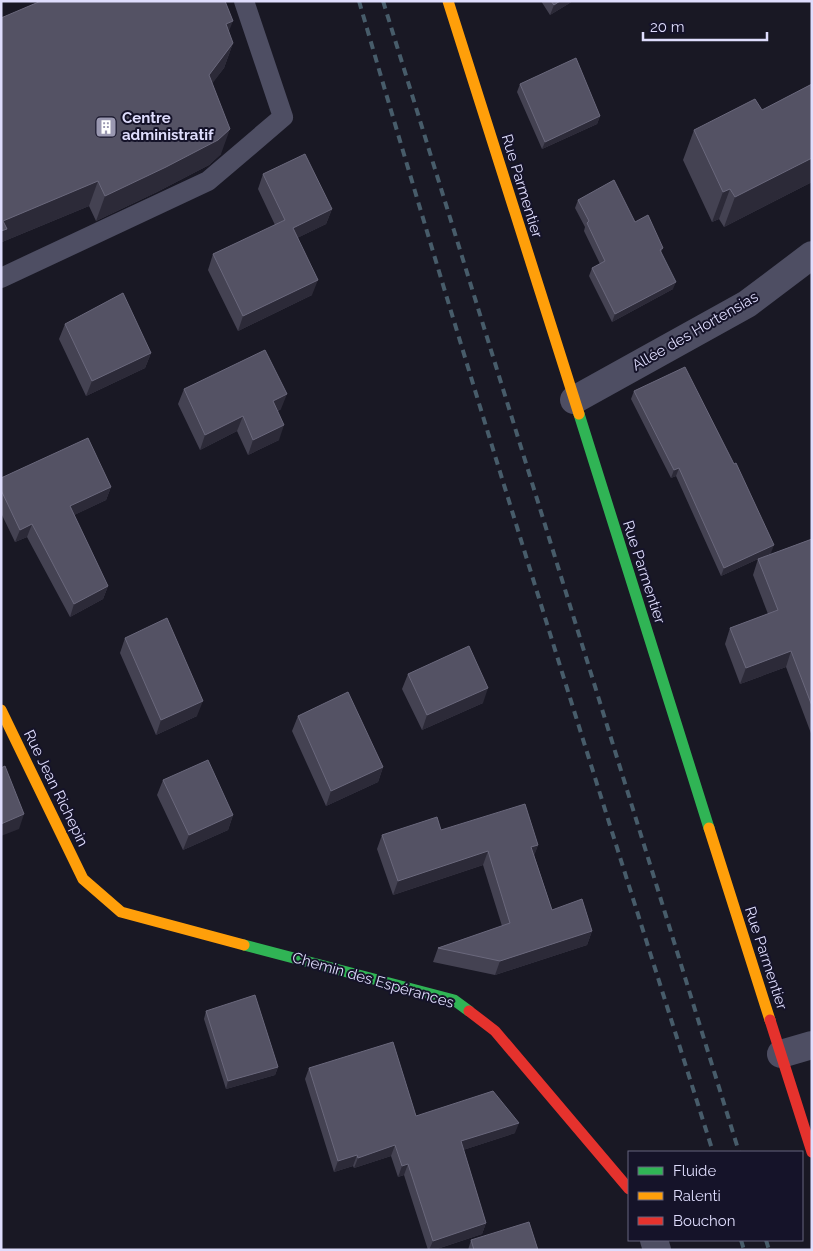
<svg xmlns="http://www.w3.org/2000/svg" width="813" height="1251" font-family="Raleway,sans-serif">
<rect width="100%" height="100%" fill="#191824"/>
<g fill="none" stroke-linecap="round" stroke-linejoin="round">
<path stroke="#4e4e63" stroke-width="20" d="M1,278L208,181L283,117L244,1"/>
<path stroke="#4e4e63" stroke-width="28" d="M574,400L747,304L812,255
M781,1054L812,1045
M654,1240L657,1250"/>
<path stroke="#30b455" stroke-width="11" d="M579,414L709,828
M244,945L454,1000L469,1011"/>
<path stroke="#ff9f0a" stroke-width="11" d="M448,1L579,414
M1,710L83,879L121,912L244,945
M709,828L770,1020"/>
<path stroke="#e5322d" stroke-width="11" d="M469,1011L495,1031L629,1189
M770,1020L812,1152"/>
<path stroke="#475c6a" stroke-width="4" stroke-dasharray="8 6" stroke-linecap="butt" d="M359,1C471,387 592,769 713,1152
M383,1L739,1152
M741,1240L744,1250
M766,1240L769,1250"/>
</g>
<path fill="#444252" d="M541,1H573L550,15Z
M1,18L233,43L224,68L212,83L221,154L209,165L157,192L96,221L89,206L2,242L1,243Z
M520,84L600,116L597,124L542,149L517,92Z
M812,84V182L724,227L719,219L712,222L683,160L694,130L762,110Z
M263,174L332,209L326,224L297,238L312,295L238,331L208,270L213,254L275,225L258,189Z
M578,200L635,222L663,248L661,252L673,289L612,322L589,276L592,268L600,264L584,231L585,227L575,208Z
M65,324L151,353L145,368L86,396L59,339Z
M184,389L281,409L278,411L279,440L248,455L237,431L200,450L178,404Z
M634,391L771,553L721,576L676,476L671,478L631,399Z
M1,478L111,487L106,500L74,515L108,586L103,599L70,617L27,537L15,542L1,513Z
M812,539V736L786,667L740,684L725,644L730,628L768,614L753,575L758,559Z
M125,638L197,716L156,735L120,653Z
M408,674L483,703L422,730L402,689Z
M298,716L383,767L378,782L326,806L292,731Z
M163,780L233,815L228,830L183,850L157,795Z
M441,830L538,845L534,855L552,910L592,931L587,945L495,975L433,962L438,948L502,926L483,865L393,895L377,849L382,835Z
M206,1011L278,1067L275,1075L226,1089L204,1019Z
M309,1068L416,1116L515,1133L463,1150L486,1223L482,1234L434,1250H428L404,1175L398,1177L391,1156L354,1168L353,1166L334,1172L305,1079Z
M471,1240L538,1250H468Z"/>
<path fill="#2c2a38" d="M560,1H573L550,15L554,5Z
M233,21L223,46L226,24Z
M233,43L224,68L200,100L209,75Z
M600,116L597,124L542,149L545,142Z
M230,129L221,154L209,165L157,192L96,221L105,196Z
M812,158V182L724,227L735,197Z
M98,181L89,206L2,242L1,243V225L3,221Z
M730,189L719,219L712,222L723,192Z
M332,209L326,224L287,243L293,228Z
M318,280L312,295L238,331L243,316Z
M676,282L673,289L612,322L615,314Z
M151,353L145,368L86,396L92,381Z
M287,394L281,409L268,416L273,401Z
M243,416L237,431L200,450L205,435Z
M284,425L279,440L248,455L253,440Z
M679,468L676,476L671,478L674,470Z
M111,487L106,500L66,519L70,506Z
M32,524L27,537L15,542L20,530Z
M774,545L771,553L721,576L724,568Z
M108,586L103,599L70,617L74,604Z
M791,651L786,667L740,684L746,668Z
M488,688L483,703L422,730L427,715Z
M203,701L197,716L156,735L161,720Z
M383,767L378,782L326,806L331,791Z
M24,814L19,829L1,836V824Z
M233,815L228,830L183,850L189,835Z
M538,845L533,859L531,847Z
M488,851L483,865L393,895L398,881Z
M592,931L587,945L495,975L500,961Z
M278,1067L275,1075L226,1089L228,1081Z
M519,1123L515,1133L457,1152L461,1141Z
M395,1145L391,1156L354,1168L358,1158Z
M357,1155L353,1166L334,1172L338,1161Z
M408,1164L404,1175L398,1177L402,1166Z
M486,1223L482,1234L434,1250H429L433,1241Z"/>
<path fill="#545264" stroke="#6a687c" d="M41,1H225L233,21L226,24L233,43L209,75L230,129L218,140L166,167L105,196L98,181L3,221L7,229L1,231V18Z
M551,1H560L554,5Z
M576,58L600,116L545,142L520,84Z
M812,84V158L735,197L730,189L723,192L694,130L755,99L762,110Z
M305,154L332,209L293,228L318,280L243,316L213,254L285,220L263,174Z
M614,180L635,222L648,215L663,248L660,250L676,282L615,314L592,268L605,261L587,223L589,221L578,200Z
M123,293L151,353L92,381L65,324Z
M265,350L287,394L273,401L284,425L253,440L243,416L205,435L184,389Z
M685,367L734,464L736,463L774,545L724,568L679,468L674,470L634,391Z
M88,438L111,487L70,506L108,586L74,604L32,524L20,530L1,490V478Z
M812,539V706L791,651L746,668L730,628L778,610L758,559Z
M167,618L203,701L161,720L125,638Z
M469,646L488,688L427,715L408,674Z
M348,692L383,767L331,791L298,716Z
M208,760L233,815L189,835L163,780Z
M5,766L24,814L1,824V768Z
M525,804L538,845L531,847L552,910L582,899L592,931L500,961L438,948L510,923L488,851L398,881L382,835L437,817L441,830Z
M255,995L278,1067L228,1081L206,1011Z
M393,1042L416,1116L493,1091L519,1123L461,1141L486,1223L433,1241L408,1164L402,1166L395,1145L358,1158L357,1155L338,1161L309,1068Z
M529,1222L538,1250H474L471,1240Z"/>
<defs>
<g id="building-square" transform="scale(1.125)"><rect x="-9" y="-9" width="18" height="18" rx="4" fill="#9a98b1" stroke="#151329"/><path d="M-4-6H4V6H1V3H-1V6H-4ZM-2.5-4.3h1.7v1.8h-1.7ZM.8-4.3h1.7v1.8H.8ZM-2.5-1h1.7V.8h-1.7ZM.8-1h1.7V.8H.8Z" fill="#fff"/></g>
</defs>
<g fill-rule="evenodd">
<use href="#building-square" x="106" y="127"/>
</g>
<g text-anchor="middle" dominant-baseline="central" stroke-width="4" stroke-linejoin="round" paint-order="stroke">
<g font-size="15" font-weight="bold" fill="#dfddfd" stroke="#151329" text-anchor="start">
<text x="122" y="118">Centre<tspan x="122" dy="17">administratif</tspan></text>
</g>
<g font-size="15" fill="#dfddfd" stroke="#151329">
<text transform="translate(522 186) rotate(73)">Rue Parmentier</text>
<text transform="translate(695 331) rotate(-30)">Allée des Hortensias</text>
<text transform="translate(644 572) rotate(72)">Rue Parmentier</text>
<text transform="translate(56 788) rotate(64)">Rue Jean Richepin</text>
<text transform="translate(766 958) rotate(72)">Rue Parmentier</text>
<text transform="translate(373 980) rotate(16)">Chemin des Espérances</text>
</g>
</g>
<rect width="813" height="1251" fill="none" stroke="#dfddfd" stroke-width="5"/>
<rect x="628" y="1151" width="175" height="90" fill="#151329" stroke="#66647e"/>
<rect x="638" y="1167" width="25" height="8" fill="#30b455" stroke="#66647e"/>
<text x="673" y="1176" font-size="15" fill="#dfddfd">Fluide</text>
<rect x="638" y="1192" width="25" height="8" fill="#ff9f0a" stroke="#66647e"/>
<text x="673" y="1201" font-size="15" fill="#dfddfd">Ralenti</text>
<rect x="638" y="1217" width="25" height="8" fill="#e5322d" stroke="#66647e"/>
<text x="673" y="1226" font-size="15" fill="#dfddfd">Bouchon</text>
<path d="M643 32v8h124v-8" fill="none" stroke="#dfddfd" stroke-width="2.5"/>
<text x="650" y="32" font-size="15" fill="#dfddfd" stroke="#151329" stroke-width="4" paint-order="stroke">20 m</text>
</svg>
